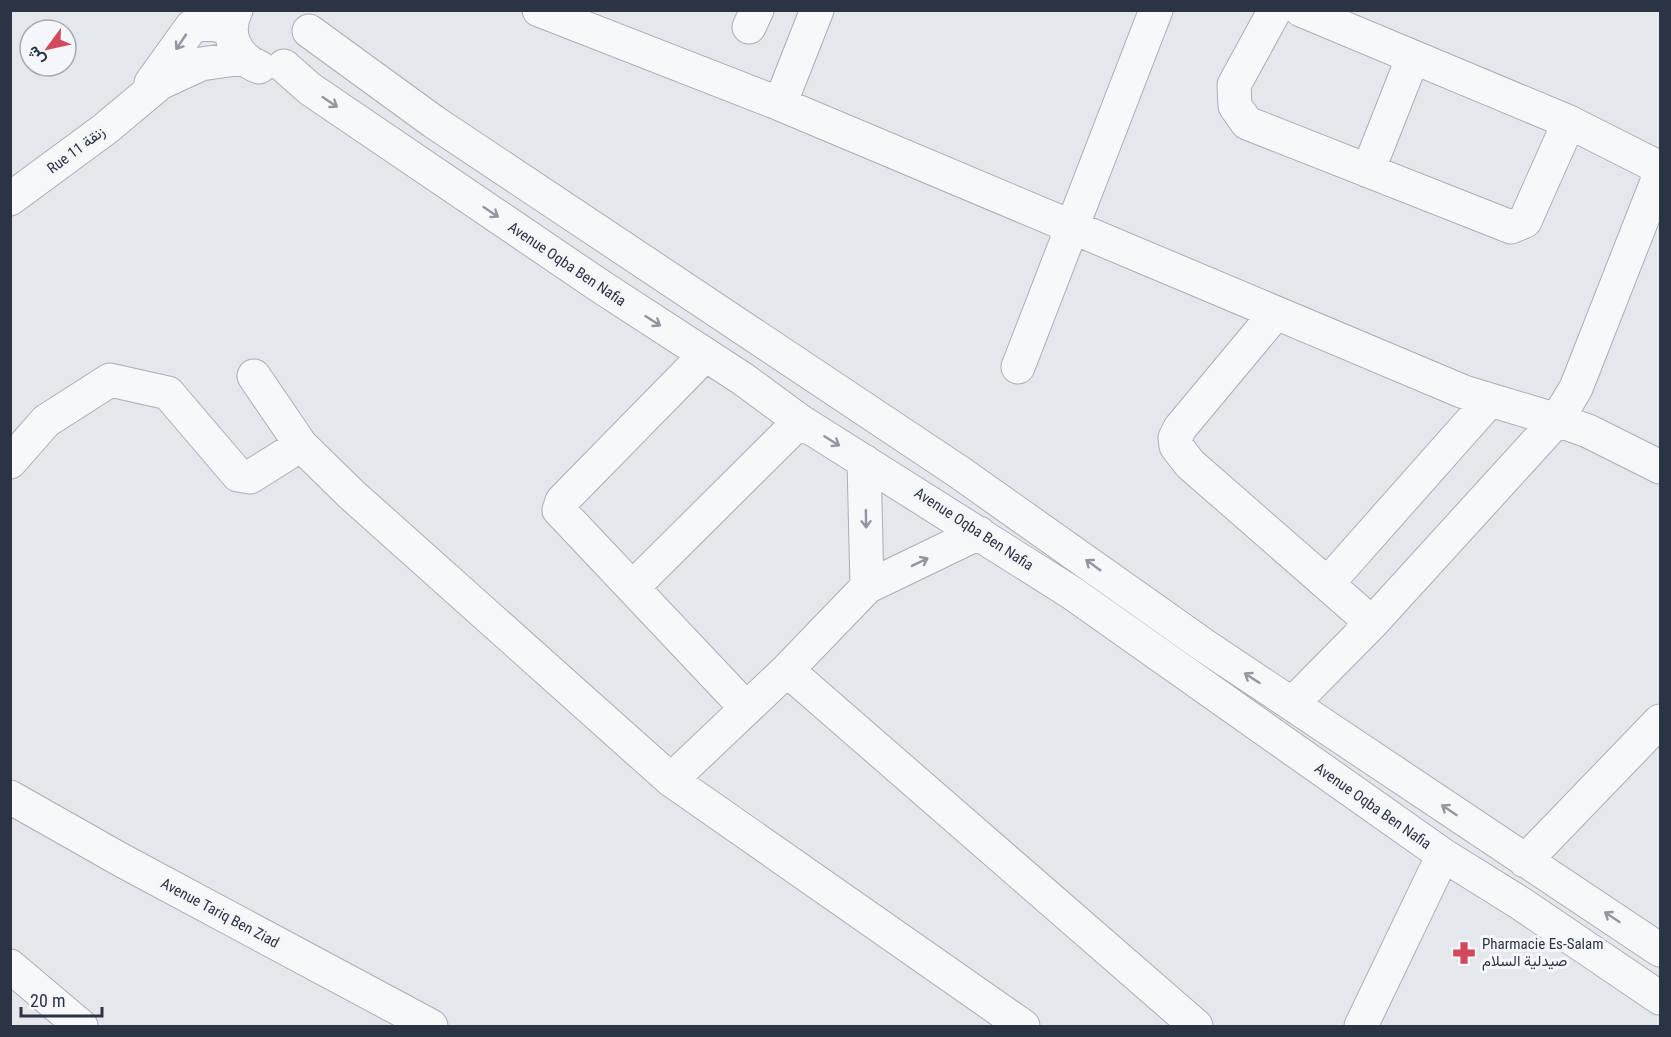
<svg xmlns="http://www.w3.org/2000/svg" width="1671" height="1037" font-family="'Roboto Condensed',Vazirmatn,sans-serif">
<rect width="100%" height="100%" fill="#e4e7ec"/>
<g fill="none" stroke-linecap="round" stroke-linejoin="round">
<g stroke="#a9aeb7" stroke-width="35">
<path id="minor" d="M236,10C224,34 236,58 259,67
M539,10L780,104L1464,392L1557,420L1576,388L1660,174
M1275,10L1234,85L1235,106L1247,123L1511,227L1525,221L1569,122
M1301,10L1569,122L1660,168
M749,27L757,10
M309,31L434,122L959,472L1205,646L1660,950
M284,66L310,89L600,286L743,379L800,421L1072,593L1443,855L1520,903L1660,998
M151,83L192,26L207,24L231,27
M780,104L817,10
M1368,171L1413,57
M10,199L105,129L160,83L201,64L243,58
M1275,314L1180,428L1175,438L1176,446L1190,464L1372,623
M705,355L562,501L559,510L746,708
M1018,367L1156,10
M254,376L301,445L351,494L671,780L1023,1026
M864,461L867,587
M10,462L46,421L110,380L168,393L238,475L250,477L301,445
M1327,584L1490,400
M633,587L800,421
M787,670L1196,1026
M1292,704L1372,623L1557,420L1588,431L1660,467
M671,780L787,670L867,587L979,533
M10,797L123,861L431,1026
M1525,861L1660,721
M10,966L81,1026
M1361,1026L1443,855"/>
</g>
<use href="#minor" stroke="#f7f8fa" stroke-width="33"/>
</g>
<defs><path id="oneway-shaft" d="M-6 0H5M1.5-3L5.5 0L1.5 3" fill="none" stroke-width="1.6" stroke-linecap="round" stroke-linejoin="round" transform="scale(1.5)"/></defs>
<g stroke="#9196a0">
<use href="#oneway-shaft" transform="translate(181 42) rotate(124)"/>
<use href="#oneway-shaft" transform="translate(330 102) rotate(34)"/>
<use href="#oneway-shaft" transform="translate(491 212) rotate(34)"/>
<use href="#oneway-shaft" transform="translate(653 321) rotate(33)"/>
<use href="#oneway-shaft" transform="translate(832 441) rotate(32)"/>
<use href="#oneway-shaft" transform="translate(866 519) rotate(89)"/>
<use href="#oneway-shaft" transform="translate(920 562) rotate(-26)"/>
<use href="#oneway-shaft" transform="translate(1093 565) rotate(-144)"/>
<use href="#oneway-shaft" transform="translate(1252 678) rotate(-147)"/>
<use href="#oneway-shaft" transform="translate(1449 810) rotate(-146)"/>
<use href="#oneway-shaft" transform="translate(1612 917) rotate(-146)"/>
</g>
<defs>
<g id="pharmacy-bare" transform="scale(1.8)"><path d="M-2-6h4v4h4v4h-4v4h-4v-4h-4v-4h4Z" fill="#d1495b" stroke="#f4f6f9" stroke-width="2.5" paint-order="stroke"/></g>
</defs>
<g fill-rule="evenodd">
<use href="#pharmacy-bare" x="1464" y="953"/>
</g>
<g text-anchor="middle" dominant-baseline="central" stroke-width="6" stroke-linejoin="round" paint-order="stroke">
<g font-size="15" fill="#2b3445" stroke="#f4f6f9">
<text transform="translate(76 150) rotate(-37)">Rue 11 زنقة</text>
<text transform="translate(567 264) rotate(34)">Avenue Oqba Ben Nafia</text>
<text transform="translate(974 529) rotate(33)">Avenue Oqba Ben Nafia</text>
<text transform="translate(1373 806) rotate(35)">Avenue Oqba Ben Nafia</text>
<text transform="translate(220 913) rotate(28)">Avenue Tariq Ben Ziad</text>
</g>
<g font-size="15" fill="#2b3445" stroke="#f4f6f9" text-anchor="start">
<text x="1482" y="944">Pharmacie Es-Salam<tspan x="1482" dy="17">صيدلية السلام</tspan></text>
</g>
</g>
<rect width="1671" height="1037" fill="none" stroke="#2b3445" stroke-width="24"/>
<g transform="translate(48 48) rotate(237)"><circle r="28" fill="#f4f6f9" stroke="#a4a8b1" stroke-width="1.5"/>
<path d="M0-4.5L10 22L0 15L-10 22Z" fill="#d1495b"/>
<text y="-9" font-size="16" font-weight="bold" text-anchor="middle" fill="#2b3445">ش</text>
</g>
<path d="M21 1007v9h81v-9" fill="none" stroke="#2b3445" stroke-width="3"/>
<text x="30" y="1007" font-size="18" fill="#2b3445" stroke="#f4f6f9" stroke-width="4.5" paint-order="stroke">20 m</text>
</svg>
